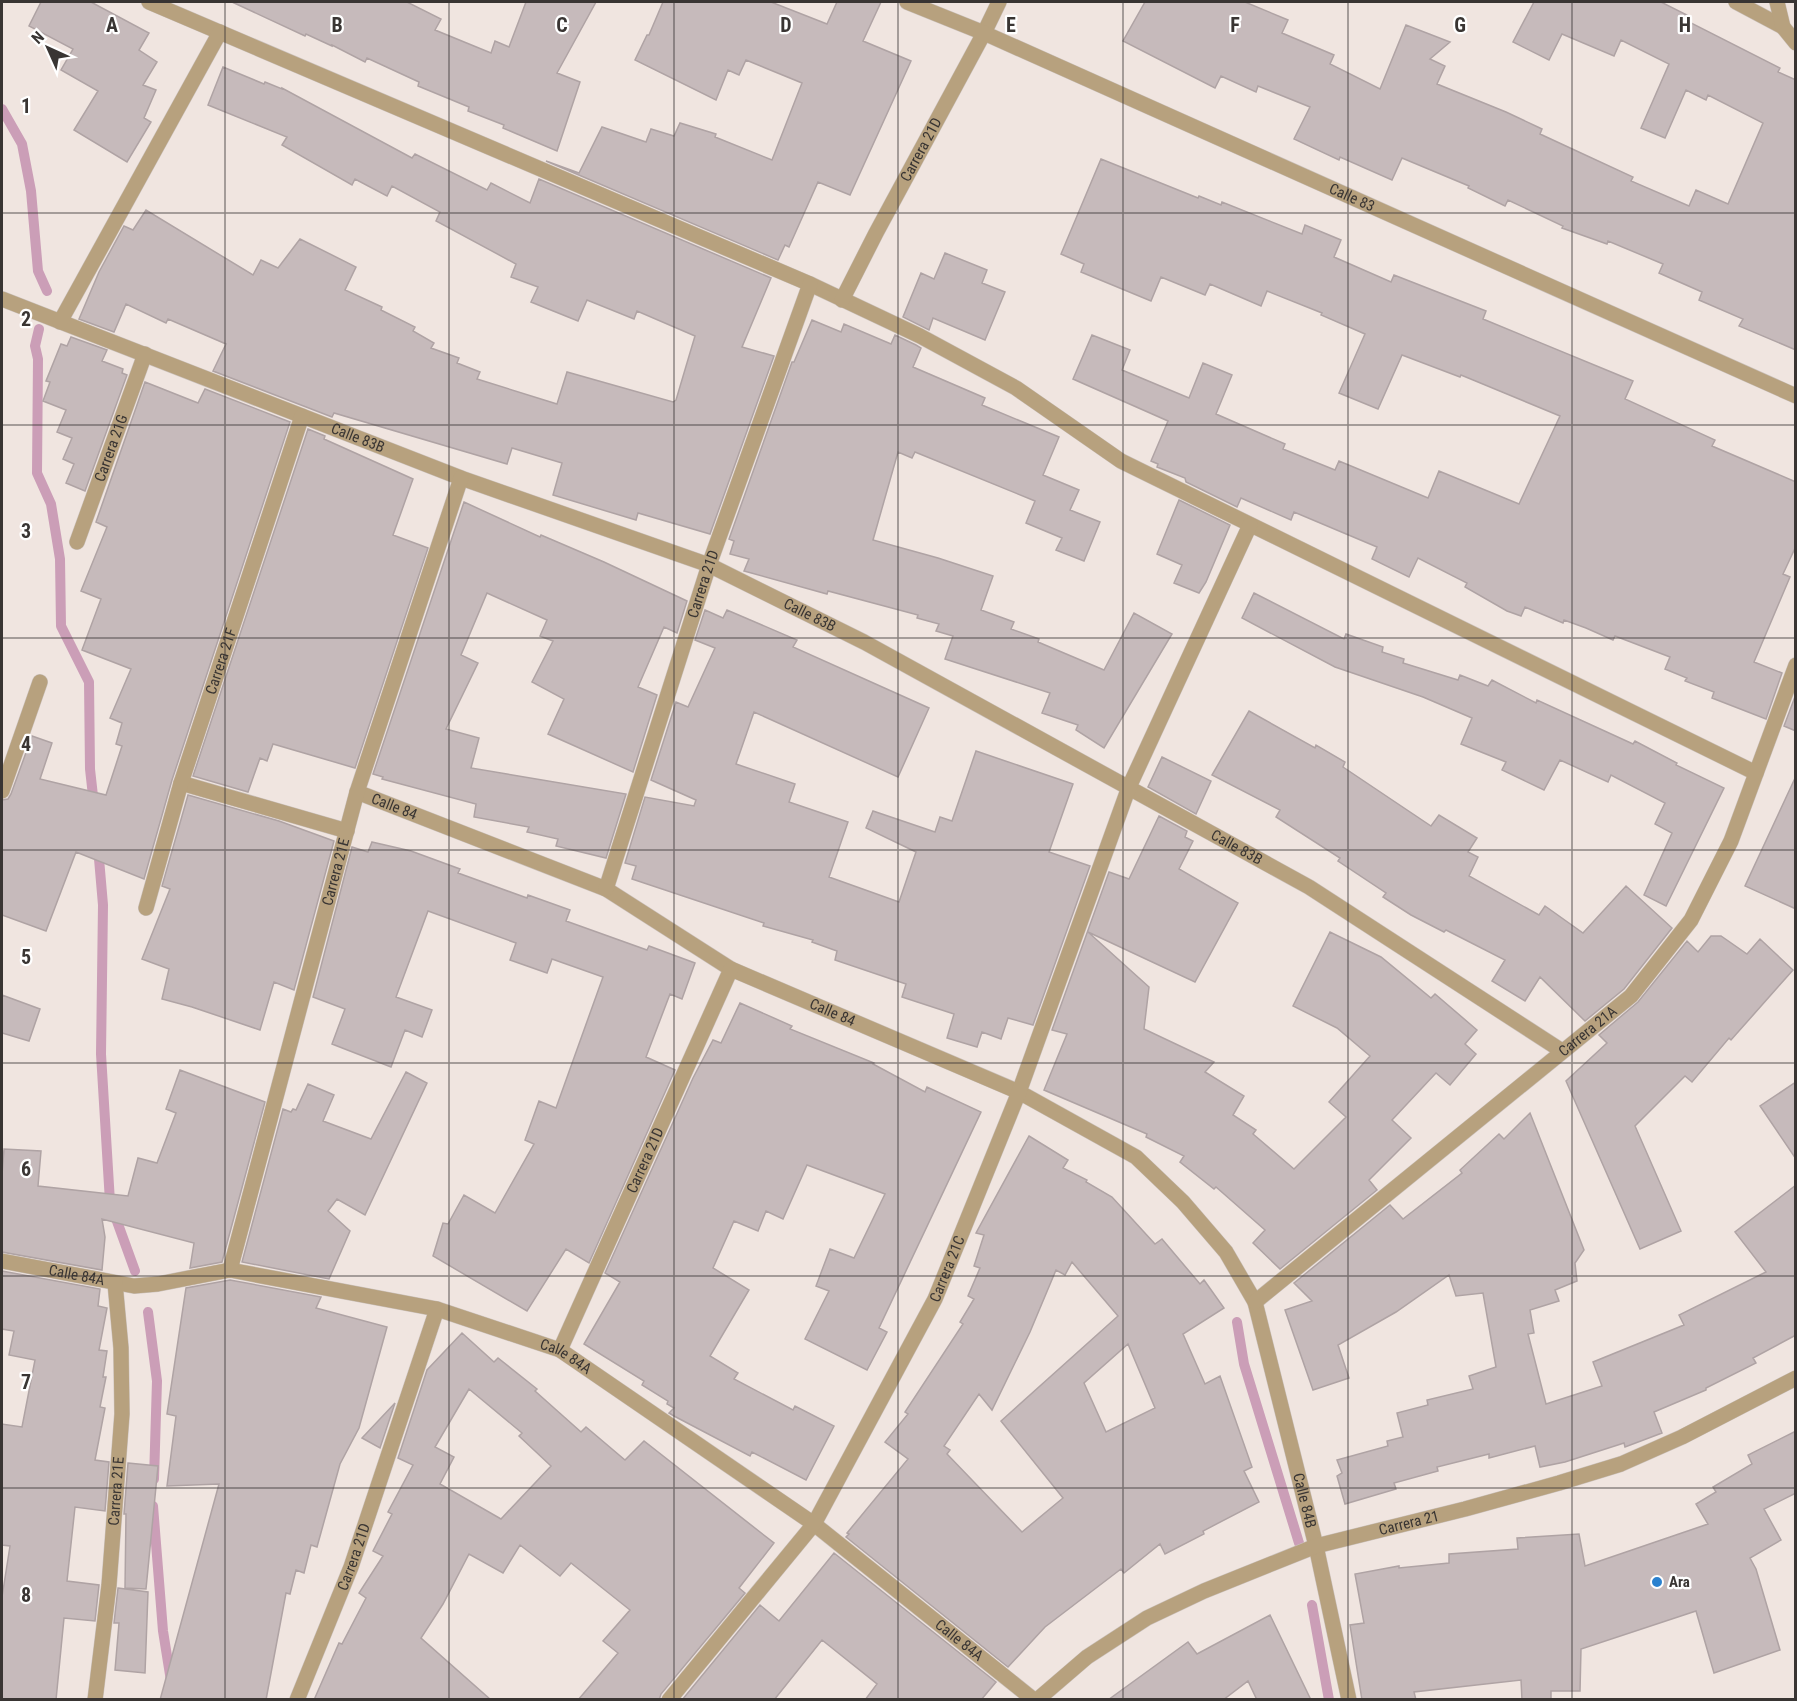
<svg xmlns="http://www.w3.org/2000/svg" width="1797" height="1701" font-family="'Roboto Condensed',sans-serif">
<rect width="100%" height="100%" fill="#f0e5e0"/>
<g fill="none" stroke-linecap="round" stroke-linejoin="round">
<path stroke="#cb9eb7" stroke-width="10" d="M2,109L22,144L31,191L38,271L47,291
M39,329L35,346L38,359L37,473L51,504L60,559L61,626L89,682L90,769L94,805
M98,847L103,905L101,1054L110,1202L135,1271
M148,1312L157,1381L154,1479
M1237,1322L1244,1364L1299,1543
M153,1506L163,1631L171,1681
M1312,1605L1329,1700"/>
</g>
<path fill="#c6babb" stroke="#afa3a4" stroke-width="1.5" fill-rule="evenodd" d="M41,2H91L149,33L139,50L157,62L143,85L156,90L144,118L151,122L127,162L74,130L98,91L61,70L73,49L29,26Z
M232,2H407L441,19L435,30L491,53L495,41L509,47L526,2H596L557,73L580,82L557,151L503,128L504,125L468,111L469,107L418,86L419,82L367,58L365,62L332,45V46L306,34L305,36Z
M663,2H771L827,24L837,2H881L863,41L911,61L850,195L818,182L789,247L785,245L778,260L546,161L579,173L602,127L646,142L651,129L674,136L680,123L716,134L715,137L772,160L802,83L746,60L739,75L728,70L716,100L635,60L647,35H649Z
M1145,2H1245L1288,20L1282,33L1334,55L1330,64L1380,89L1406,25L1450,42L1430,59L1445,66L1437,84L1506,112L1542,129L1540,134L1633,177L1631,181L1689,206L1696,190L1728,204L1763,123L1708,95L1706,100L1686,90L1665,138L1641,128L1669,64L1621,40L1614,56L1562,34L1549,60L1513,42L1534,2H1661L1691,17L1689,22L1780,68L1778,72L1796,80V350L1739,326L1743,319L1699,300L1702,292L1659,273L1663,264L1608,241L1607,244L1562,228L1563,226L1508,200L1505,206L1468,188L1469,186L1402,158L1392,180L1340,157L1339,160L1294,139L1310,107L1258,86L1256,92L1221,76L1215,88L1123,41Z
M223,67L264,84L265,82L282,89V88L412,158L415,154L487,190L491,183L530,203L539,179L771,278L742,347L774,356L710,534L638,513L636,520L553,495L562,463L512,448L507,464L334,413L332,417L213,371L226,344L168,319L166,323L126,304L114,332L79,319L99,272L124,226L133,230L146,210L253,275L261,260L278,268L300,239L356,267L345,290L382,307L381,310L415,327L413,331L434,343L431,348L459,358L457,363L480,372L477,379L557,404L567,372L673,402L676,400L695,336L637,311L634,319L587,300L578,321L531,302L538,287L511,277L516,264L436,221L440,212L392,186L387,196L355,179L352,185L282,145L287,137L208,105Z
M1101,159L1198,198L1199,196L1221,205L1222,202L1302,234L1305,225L1341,240L1334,257L1391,282L1394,275L1486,311L1483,319L1633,381L1625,399L1715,440L1712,446L1796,482V546L1783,574L1790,577L1754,662L1782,673L1766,719L1712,698L1714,692L1685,681L1687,678L1665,669L1670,657L1615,636L1613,640L1586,628L1564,620L1563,623L1525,607L1521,616L1507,611L1465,587L1467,583L1418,558L1409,577L1372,559L1377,547L1294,512L1291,520L1241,498L1237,507L1186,482L1185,478L1157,467L1158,464L1151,461L1168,421L1073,379L1092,335L1130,350L1122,370L1189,398L1203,363L1232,375L1216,414L1285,444L1283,449L1335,470L1339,461L1428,498L1439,471L1519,504L1560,416L1461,375L1460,377L1402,355L1378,409L1339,393L1365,334L1321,315L1322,313L1267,291L1261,306L1210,284L1205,295L1161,277L1151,301L1081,272L1084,264L1061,254Z
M945,253L987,270L982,283L1005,292L985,340L933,318L929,330L903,317L921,273L934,279Z
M812,320L841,332L844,324L891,344L895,335L916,345L921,348L913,367L985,398L982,405L1059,437L1043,475L1079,490L1070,510L1100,522L1084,561L1056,550L1062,538L1026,523L1035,501L915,452L912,458L898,452L873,540L938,558L993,576L981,610L1014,622L1011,629L1039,639L1038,642L1104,670L1134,613L1172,634L1104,748L1076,730L1078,725L1042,713L1050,693L945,659L953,636L936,631L939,624L917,618L918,615L828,591L827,594L744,571L749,559L730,554L734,541L729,539L792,362H794Z
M71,337L107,350L102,361L123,369L122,373L127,375L85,491L66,483L74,464L63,459L72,438L57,432L66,410L43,401L50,382L46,381L61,344L67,346Z
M145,382L198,403L205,389L290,422L172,780L144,879L76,852L46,931L2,915V800L8,799L11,794L32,736L52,743L40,779L106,795L122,746L116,744L122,723L110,718L131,669L82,650L101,599L81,591L107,527L96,522Z
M308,429L325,436L324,439L413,479L393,535L428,548L355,768L273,744L267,761L260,758L248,792L193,776Z
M1179,500L1230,525L1206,582L1199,593L1174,583L1182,565L1157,554Z
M464,502L540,537L541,535L604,562L687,601L677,633L664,627L638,687L657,695L633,772L548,734L564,699L532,682L553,641L540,636L547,620L487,593L461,655L478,663L446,729L479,738L471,768L626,794L606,858L556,846L558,839L527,832L529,827L474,817L476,804L382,779L383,777L373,774Z
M1254,593L1344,639L1346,634L1383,647L1382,652L1404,659L1403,663L1458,680L1460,675L1488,686L1492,680L1536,703L1537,700L1633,744L1635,741L1677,763L1676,765L1724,788L1666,906L1644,895L1672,833L1655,824L1665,803L1611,775L1608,782L1560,760L1544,790L1502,770L1506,762L1461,744L1472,718L1423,697L1335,667L1242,618Z
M705,610L723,618L727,610L797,640L793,647L929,708L898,777L754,712L736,764L795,784L789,802L848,822L829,877L899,902L916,852L866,828L873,811L935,832L940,817L952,821L976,751L1073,784L1049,852L1090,866L1033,1025L1008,1018L1001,1039L982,1032L977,1047L947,1038L954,1014L902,997L906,984L835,960L837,951L812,942L813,940L763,926L764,923L632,879L636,866L625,863L645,797L694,806L696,800L651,780L676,702L688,707L715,648L695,640Z
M1796,694V731L1784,726Z
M1249,711L1315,748L1316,745L1345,762L1343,767L1431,826L1439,815L1477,838L1468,852L1478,857L1469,876L1539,915L1545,906L1583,933L1626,886L1672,928L1624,989L1585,1021L1540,977L1525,1001L1492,981L1505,960L1446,930L1444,932L1411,915L1383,897L1386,893L1338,861L1340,858L1276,817L1280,810L1212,775Z
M1162,757L1211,781L1196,814L1148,787Z
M1796,776V909L1745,886Z
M188,795L279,821L334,841L294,990L274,982L260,1030L192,1007L162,999L169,969L142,959L170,889L162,886Z
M1159,816L1187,831L1185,837L1193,841L1179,869L1238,903L1195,982L1088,932L1149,987L1144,1029L1214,1062L1205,1072L1244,1096L1233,1115L1256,1130L1253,1134L1294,1169L1346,1117L1329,1102L1370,1056L1337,1028L1293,1006L1330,932L1381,957L1431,998L1435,994L1477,1030L1465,1044L1476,1054L1450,1085L1436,1073L1392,1120L1411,1138L1369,1180L1377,1190L1280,1269L1253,1243L1265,1230L1216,1187L1214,1189L1180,1162L1184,1156L1146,1137L1147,1134L1044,1090L1067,1034L1052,1030L1109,872L1129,879Z
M372,842L411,851L460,869L458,873L527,898L528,895L570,910L566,921L647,950L649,946L695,963L682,999L670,994L646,1057L675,1070L589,1263L566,1249L527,1311L433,1256L443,1223L448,1224L464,1195L495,1213L534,1144L525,1140L539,1101L556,1108L603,977L552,959L547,973L510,960L516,943L428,911L396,997L432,1010L422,1037L405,1030L391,1067L332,1044L345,1009L313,997L352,847L368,852Z
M1711,936H1721L1747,954L1760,939L1793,970L1731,1040L1729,1038L1692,1082L1685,1076L1635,1126L1681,1231L1640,1249L1566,1081L1607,1043L1599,1035L1638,1002L1687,941L1698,952Z
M2,995L40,1009L29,1041L2,1033Z
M740,1003L792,1026L790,1029L874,1063L873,1064L925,1092L927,1087L981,1112L879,1328L887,1332L867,1370L805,1339L829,1291L816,1286L830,1249L854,1258L885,1194L807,1165L783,1219L766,1211L758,1231L734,1221L713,1268L749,1290L710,1356L738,1373L734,1379L793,1410L795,1406L834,1426L806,1480L752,1452L750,1456L674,1416L669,1413L674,1408L667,1404L668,1401L642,1385L644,1381L584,1344L620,1282L605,1273L693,1078L713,1040L721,1043Z
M180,1070L265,1102L222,1262L190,1268L194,1243L102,1219L105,1237L102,1270L2,1252V1175L4,1149L41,1151L38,1186L128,1196L138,1158L157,1163L176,1113L166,1109Z
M406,1072L427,1083L365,1215L337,1199L328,1211L350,1231L329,1279L242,1262L283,1109L291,1112L293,1109L296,1110L308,1084L334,1095L323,1121L371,1139Z
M1796,1082V1159L1760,1106Z
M1530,1113L1584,1250L1575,1263L1577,1281L1555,1290L1559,1301L1530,1310L1534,1333L1528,1334L1546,1404L1602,1386L1593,1362L1684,1325L1679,1315L1766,1272L1735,1232L1796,1185V1335L1753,1358L1756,1363L1706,1388V1390L1654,1412L1662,1433L1625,1447L1624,1443L1565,1462L1540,1467L1535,1446L1489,1458V1454L1437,1467L1438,1471L1394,1483L1396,1489L1345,1504L1337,1476L1342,1473L1337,1460L1388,1446L1387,1441L1403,1437L1397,1413L1428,1405L1427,1400L1473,1389L1469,1376L1496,1367L1483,1293L1456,1296L1449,1275L1396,1312L1338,1345L1349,1378L1313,1390L1285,1310L1312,1301L1294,1283L1390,1205L1403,1219L1462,1173L1460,1170L1499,1134L1504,1139Z
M1029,1136L1068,1160L1063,1168L1087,1180L1086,1182L1112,1197L1155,1244L1162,1239L1200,1284L1204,1280L1224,1308L1183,1334L1205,1384L1220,1376L1252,1467L1244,1471L1259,1502L1203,1531L1204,1534L1165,1554L1160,1544L1124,1573L1121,1569L1045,1627L1008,1667L846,1537L849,1534L847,1533L908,1459L885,1442L908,1414L905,1412L963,1324L960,1322L974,1299L968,1296L980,1268L974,1266L984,1235L976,1233ZM1072,1262L1118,1316L1001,1421L1063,1498L1022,1532L947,1454L950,1450L944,1446L979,1394L992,1410L1030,1332L1056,1270L1065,1275ZM1128,1344L1155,1408L1106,1432L1084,1383Z
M2,1271L100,1289L98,1306L107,1308L99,1350L107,1351L103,1377H106L100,1407L105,1408L95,1460L109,1462L105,1511L75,1507L67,1581L99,1585L95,1621L64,1618L56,1700H2V1597L10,1546L2,1545V1424L22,1427L35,1360L9,1355L14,1331L2,1329Z
M230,1280L321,1297L316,1308L387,1327L359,1428L340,1464L317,1547L311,1545L304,1573L296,1570L290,1594L286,1593L266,1700H160L219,1484L167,1486L176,1416L167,1414L186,1288Z
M462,1333L494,1362L498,1358L537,1389L535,1391L581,1432L586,1427L625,1460L644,1441L774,1543L739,1588L745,1593L661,1694L659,1700H578L618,1653L603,1641L630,1610L571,1563L560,1576L520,1545L503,1573L469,1554L443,1604L421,1638L491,1700H314L339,1643L342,1644L366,1598L359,1593L383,1556L373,1551L392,1514L388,1512L413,1465L398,1458L427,1370ZM469,1389L522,1433L519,1436L551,1466L501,1519L440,1484L454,1457L435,1447Z
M395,1403L380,1448L362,1438Z
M1796,1431V1493L1764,1509L1781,1540L1750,1558L1756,1569L1780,1650L1714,1673L1696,1611L1581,1649L1580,1691H1551V1700H1522L1521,1680L1414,1692L1416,1700H1362L1350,1625L1364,1623L1355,1574L1399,1566V1568L1449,1563V1554L1518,1549L1517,1538L1579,1534L1585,1566L1708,1524L1696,1504L1716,1492L1713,1487L1752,1464L1748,1455Z
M128,1463L158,1466L146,1589L125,1588L126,1514H124Z
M834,1553L996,1682L981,1700H865L877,1684L822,1640L774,1700H682L760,1605L779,1621Z
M118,1588L148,1592L145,1673L115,1670L119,1623H114Z
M1270,1615L1311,1700H1257L1248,1681L1223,1700H1108L1188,1642L1197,1654Z"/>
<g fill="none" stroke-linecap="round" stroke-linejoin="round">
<g stroke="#cbc2bd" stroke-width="16">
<g id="minor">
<path d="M149,2L810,284L920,336L1016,388L1121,461L1756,773"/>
<path d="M1736,2L1783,27"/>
<path d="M1777,2L1783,27L1796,43"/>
<path id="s1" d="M2,299L461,478L709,565L864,642L1309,887L1562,1051"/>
<path id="s2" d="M842,300L876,233L984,33L999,2"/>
<path d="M60,322L220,32"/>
<path id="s3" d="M77,542L145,354"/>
<path d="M181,783L347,831"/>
<path d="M2,791L40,682"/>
<path id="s4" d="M357,792L606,889L731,969L1019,1092L1136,1157L1183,1202L1226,1252L1255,1302L1316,1546L1349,1700"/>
<path id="s5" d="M606,889L709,565L810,284"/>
<path id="s6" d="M146,908L181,783L302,416"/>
<path id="s7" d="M2,1261L134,1286L158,1284L230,1270L437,1309L560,1350L814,1524L1034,1700"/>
<path id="s8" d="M230,1270L357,792L461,478"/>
<path id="s9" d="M1255,1302L1631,996L1691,920L1731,841L1796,665"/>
<path id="s10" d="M560,1350L731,969"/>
<path id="s11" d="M95,1700L109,1585L122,1414L121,1348L115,1283"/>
<path id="s12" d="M297,1700L351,1567L437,1309"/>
<path id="s13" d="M669,1700L814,1524L935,1299L1019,1092L1129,787L1250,525"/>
</g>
</g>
<g stroke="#cbc2bd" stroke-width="16">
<g id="tertiary">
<path id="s14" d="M907,2L984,33L1796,396"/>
<path id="s15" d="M1037,1700L1087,1657L1147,1618L1204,1591L1316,1546L1465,1509L1559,1483L1621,1464L1682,1437L1796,1378"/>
</g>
</g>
<use href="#minor" stroke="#b7a17e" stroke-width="15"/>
<use href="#tertiary" stroke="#b7a17e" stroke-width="15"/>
</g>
<path fill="none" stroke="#393533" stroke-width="1.5" stroke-opacity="0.55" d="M225,2V1700M449,2V1700M674,2V1700M898,2V1700M1123,2V1700M1348,2V1700M1572,2V1700M2,213H1796M2,425H1796M2,638H1796M2,850H1796M2,1063H1796M2,1276H1796M2,1488H1796"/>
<circle fill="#2a81cf" stroke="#fff" stroke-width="2" cx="1657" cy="1582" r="6"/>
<g text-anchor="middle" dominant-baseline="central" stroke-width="4.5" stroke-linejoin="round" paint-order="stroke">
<g font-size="15" fill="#393533" stroke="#fff">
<text stroke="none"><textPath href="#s2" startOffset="170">Carrera 21D</textPath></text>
<text stroke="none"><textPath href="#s14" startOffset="486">Calle 83</textPath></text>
<text stroke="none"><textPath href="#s1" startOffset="382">Calle 83B</textPath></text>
<text stroke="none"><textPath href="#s3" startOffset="100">Carrera 21G</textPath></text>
<text stroke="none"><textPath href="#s5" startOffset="320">Carrera 21D</textPath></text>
<text stroke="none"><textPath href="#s1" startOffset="868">Calle 83B</textPath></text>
<text stroke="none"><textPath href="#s6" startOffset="258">Carrera 21F</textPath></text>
<text stroke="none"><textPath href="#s4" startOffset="40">Calle 84</textPath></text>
<text stroke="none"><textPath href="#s1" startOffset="1354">Calle 83B</textPath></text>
<text stroke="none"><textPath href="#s8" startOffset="412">Carrera 21E</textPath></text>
<text stroke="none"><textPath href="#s4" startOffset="526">Calle 84</textPath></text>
<text stroke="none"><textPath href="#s9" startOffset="429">Carrera 21A</textPath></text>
<text stroke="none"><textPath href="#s10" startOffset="208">Carrera 21D</textPath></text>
<text stroke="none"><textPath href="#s13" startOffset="516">Carrera 21C</textPath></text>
<text stroke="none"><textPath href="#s7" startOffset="76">Calle 84A</textPath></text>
<text stroke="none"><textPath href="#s7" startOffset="580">Calle 84A</textPath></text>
<text stroke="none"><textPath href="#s11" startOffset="210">Carrera 21E</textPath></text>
<text stroke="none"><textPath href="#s4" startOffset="1256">Calle 84B</textPath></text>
<text stroke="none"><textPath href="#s15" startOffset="417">Carrera 21</textPath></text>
<text stroke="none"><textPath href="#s12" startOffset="154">Carrera 21D</textPath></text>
<text stroke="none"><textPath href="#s7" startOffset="1066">Calle 84A</textPath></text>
</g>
<g font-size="15" font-weight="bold" fill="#393533" stroke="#fff" text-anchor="start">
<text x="1669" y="1582">Ara</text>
</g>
</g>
<g font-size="20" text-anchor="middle" font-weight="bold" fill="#393533" stroke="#fff" stroke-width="4.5" stroke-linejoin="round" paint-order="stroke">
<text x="112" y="32">A</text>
<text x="337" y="32">B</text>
<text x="562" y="32">C</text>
<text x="786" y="32">D</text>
<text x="1011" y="32">E</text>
<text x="1235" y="32">F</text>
<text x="1460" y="32">G</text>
<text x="1685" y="32">H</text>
<text x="26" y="113">1</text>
<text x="26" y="326">2</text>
<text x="26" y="538">3</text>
<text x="26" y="751">4</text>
<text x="26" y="964">5</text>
<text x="26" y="1176">6</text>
<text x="26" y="1389">7</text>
<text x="26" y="1602">8</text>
</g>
<rect width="1797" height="1701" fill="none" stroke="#393533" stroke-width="6"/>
<g transform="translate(48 48) rotate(315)" stroke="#ffffff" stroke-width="4.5" paint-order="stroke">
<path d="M0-4.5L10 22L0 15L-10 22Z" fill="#393533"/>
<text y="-9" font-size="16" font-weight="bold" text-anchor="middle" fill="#393533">N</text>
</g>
</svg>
